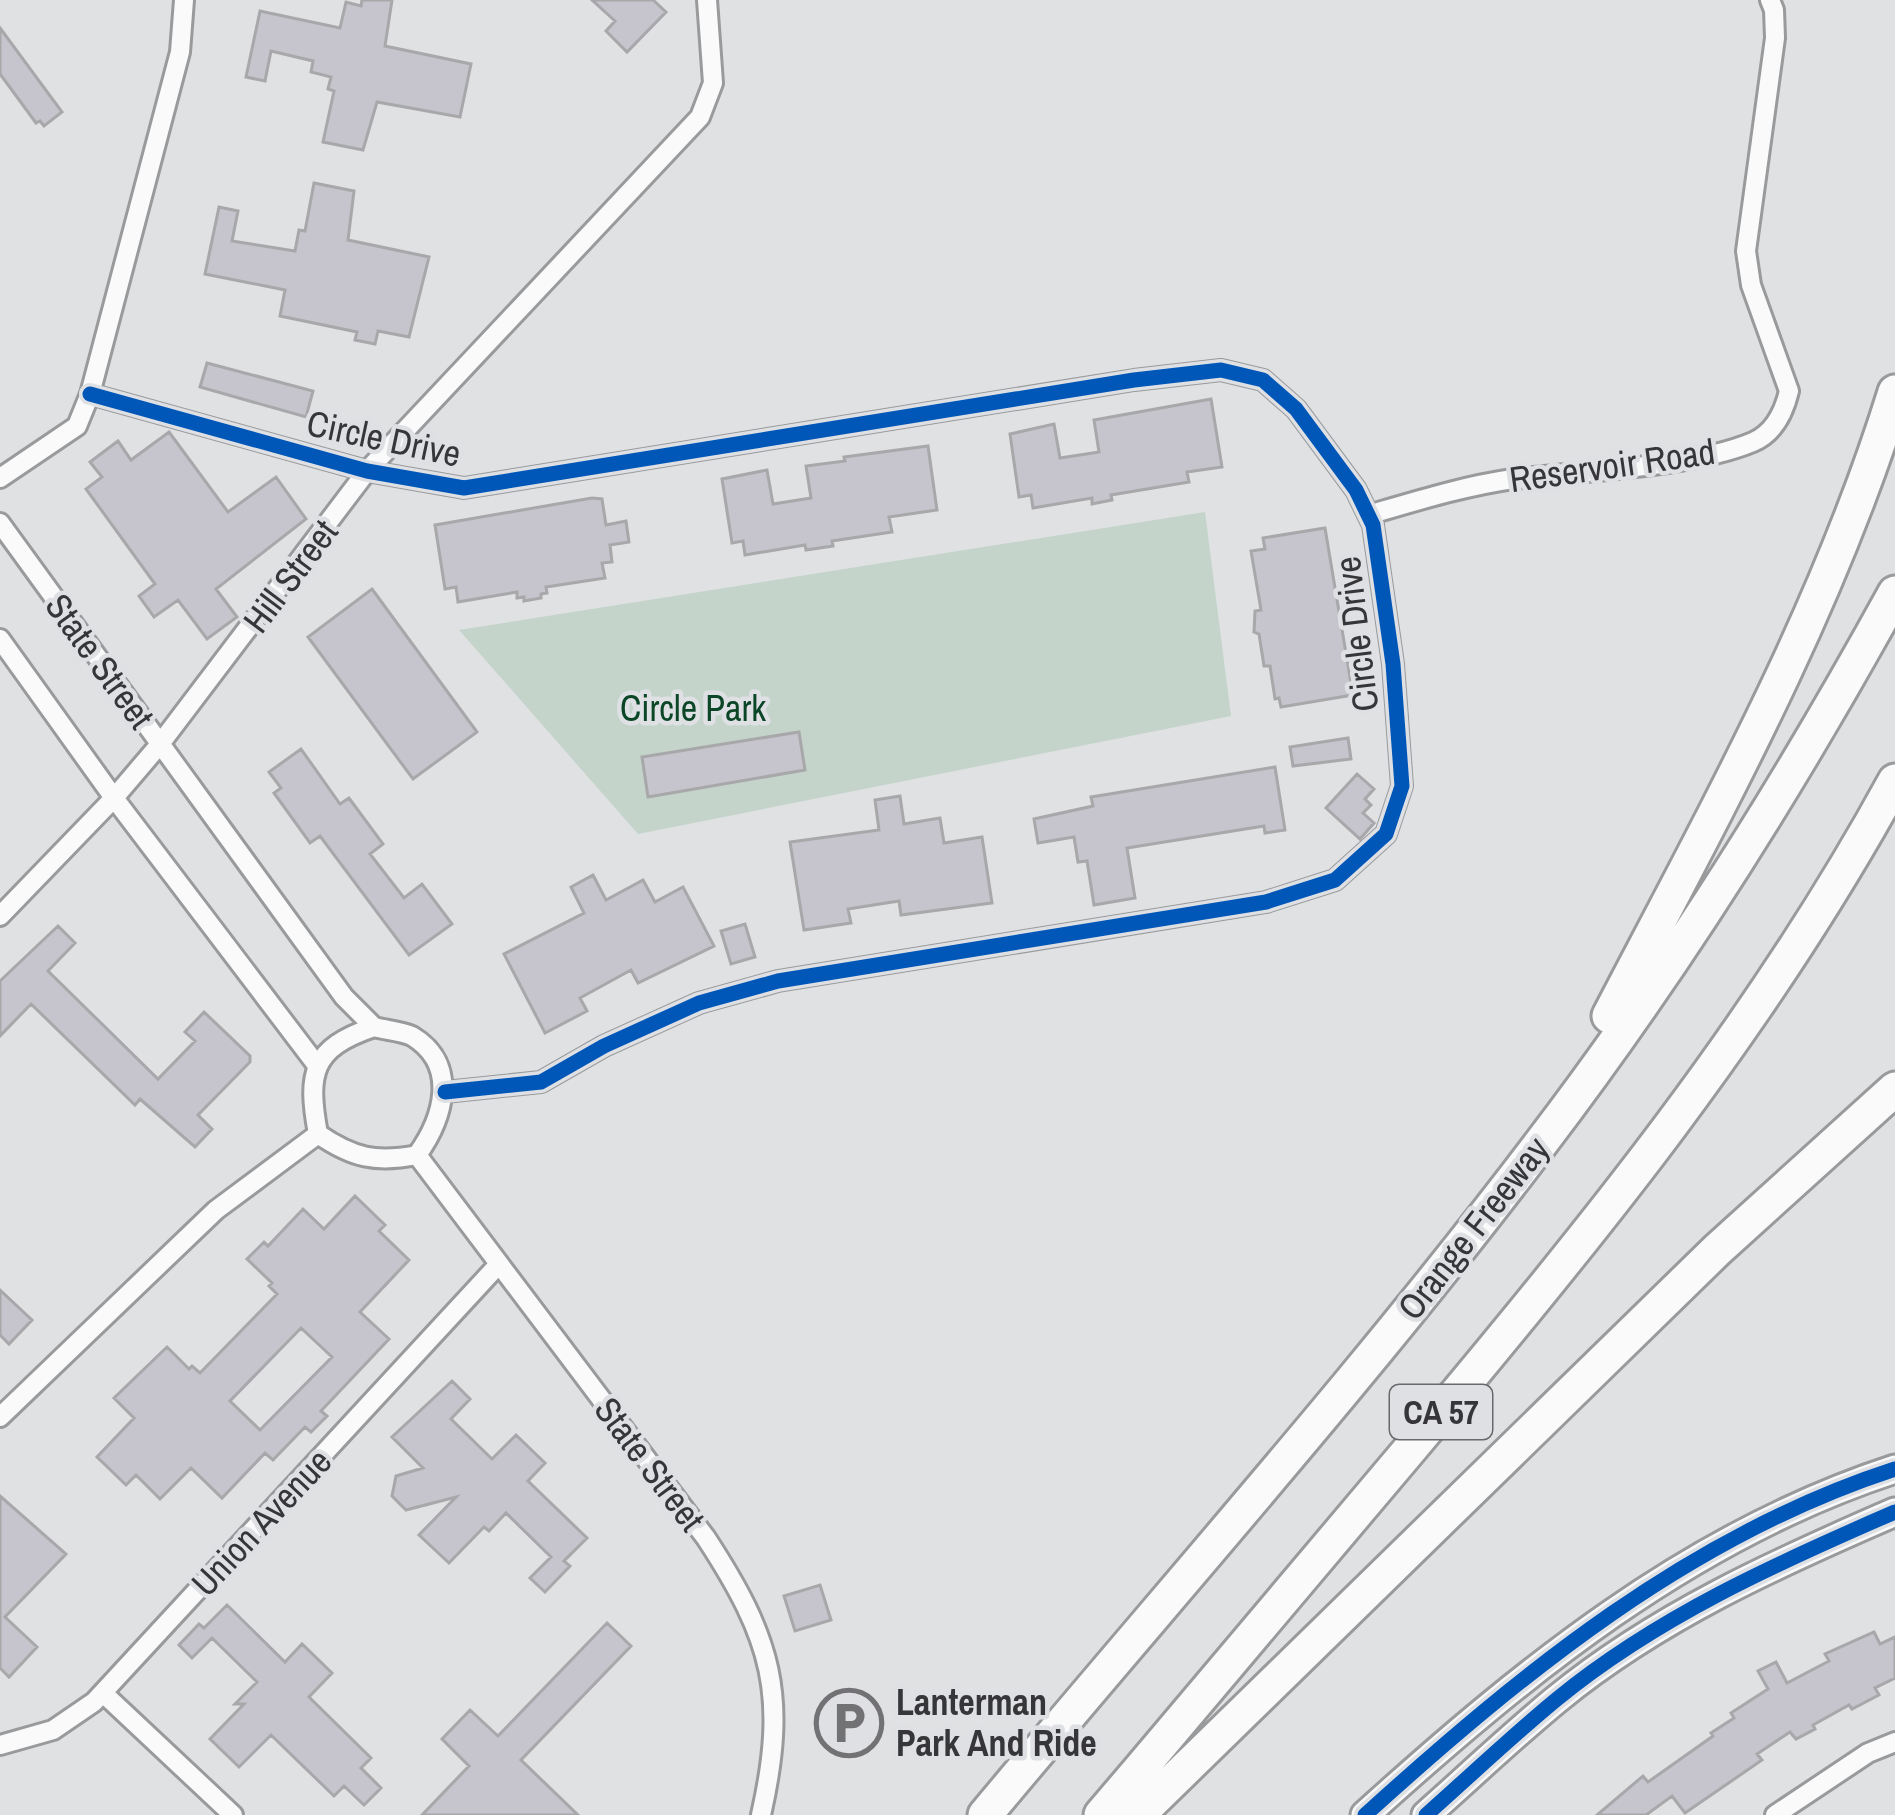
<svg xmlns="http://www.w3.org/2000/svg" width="1895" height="1815" font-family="'Archivo Narrow',sans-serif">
<rect width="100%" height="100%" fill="#e0e1e3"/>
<path fill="#c4d4cb" d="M1205,512L1231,716L638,834L459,630Z"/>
<path fill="#c6c4cc" stroke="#a8a8aa" stroke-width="3" fill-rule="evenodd" d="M362,0H392L385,46L471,64L460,117L377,102L363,150L323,142L334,91L328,89L331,77L311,72L313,61L271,51L265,81L246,77L260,11L340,28L346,2L361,6Z
M592,0H653L666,12L627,52L606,31L615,21Z
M0,28L62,112L44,126L40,121L36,123L0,74Z
M314,183L354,191L348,240L429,257L409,337L378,331L375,344L355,340L357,332L280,316L285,290L205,274L219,207L238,211L232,241L295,251L299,230L305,231Z
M207,363L313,391L306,417L200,387Z
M1211,399L1222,467L1187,472L1189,482L1111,495L1112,500L1092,504V498L1033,508L1031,495L1019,497L1010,434L1054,424L1060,458L1099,452L1094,420Z
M169,432L228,512L276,477L306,519L216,589L237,617L207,639L178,600L154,617L139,596L155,584L86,489L102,477L90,462L118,441L131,460Z
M928,446L937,510L889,517L892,532L832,541L833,546L806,550L805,545L745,555L743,541L732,543L722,479L767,470L773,504L811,498L806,466L845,461L844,457Z
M592,498L602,499L606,525L626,521L629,542L610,545L612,562L602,563L605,578L546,587L547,593L541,594V598L524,601V597L517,598V592L458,602L456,587L445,589L435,525Z
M1325,528L1353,695L1281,707L1279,698L1275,699L1270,666H1264L1259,634L1254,632L1255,611L1261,610L1251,551L1265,549L1263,538Z
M372,589L477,732L413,779L308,637Z
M799,732L805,770L648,797L642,757Z
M1348,738L1351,759L1293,766L1290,747Z
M301,749L340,804L349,798L383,844L370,854L404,898L422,884L452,924L409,955L320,836L310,843L274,793L281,788L269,772Z
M1275,767L1285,830L1265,833L1264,826L1127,848L1135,898L1094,905L1087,861L1078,862L1074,837L1038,843L1034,819L1093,806L1091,797Z
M1357,774L1374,789L1365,799L1371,805L1363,813L1374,823L1360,839L1326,808Z
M900,796L904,824L940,818L944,843L982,837L992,903L901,915L899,901L848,909L851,923L804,930L790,842L879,830L875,800Z
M593,875L606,900L643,880L655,902L683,887L714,946L638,983L631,970L580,998L587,1011L545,1033L504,954L584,913L571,887Z
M745,924L755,957L731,964L721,931Z
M58,926L75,943L48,971L158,1079L195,1041L185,1032L204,1012L250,1056V1062L198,1115L212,1129L195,1147L140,1099L135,1105L31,1004L0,1036V981Z
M355,1196L385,1225L379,1231L409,1260L360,1312L389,1339L321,1411L327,1416L311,1432L305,1427L273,1460L265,1453L222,1498L191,1468L160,1499L136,1475L126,1485L97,1457L134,1418L114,1398L167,1347L189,1369L192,1366L200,1373L277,1294L269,1286L272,1283L247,1259L264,1242L268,1246L303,1209L324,1229ZM301,1328L332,1357L260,1430L230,1401Z
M0,1290L32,1320L9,1344L0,1335Z
M452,1381L470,1399L451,1419L492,1459L516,1435L545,1463L528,1481L587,1538L564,1561L570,1566L545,1592L530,1578L551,1557L506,1513L489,1531L484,1527L449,1563L419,1535L456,1497L406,1510L392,1496L396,1476L423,1468L392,1437Z
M0,1496L66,1554L5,1617L37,1647L9,1677L0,1668Z
M820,1585L831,1620L795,1631L784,1596Z
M227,1605L285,1662L302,1644L332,1673L309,1697L371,1758L361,1768L381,1788L364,1805L344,1786L334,1796L271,1735L239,1767L210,1739L244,1704H235L257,1682L212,1638L192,1658L179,1645L199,1624L204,1628Z
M607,1623L631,1646L521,1760L578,1815H422L469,1766L442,1739L470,1710L498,1736Z
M1874,1632L1880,1644L1895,1637V1678L1875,1688L1879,1695L1852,1709L1849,1705L1813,1725L1815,1729L1796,1739L1790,1732L1757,1754L1762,1760L1685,1813L1672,1796L1646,1815H1597L1643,1776L1648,1782L1713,1736L1711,1733L1734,1718L1731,1713L1768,1689L1758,1671L1776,1662L1787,1683L1829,1661L1825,1654Z"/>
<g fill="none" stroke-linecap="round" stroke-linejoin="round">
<g stroke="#999a9c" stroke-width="24">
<path id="minor" d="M90,394L367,471L464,488L1134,380L1221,370L1263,380L1296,409L1356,490L1373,525L1393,664L1402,786L1386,834L1335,880L1266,902L778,981L699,1003L604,1046L541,1082L445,1092
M0,478L77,426L90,394L180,52L184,0
M1368,515C1416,501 1464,486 1513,479C1581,471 1691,468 1753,442C1774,433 1784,412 1789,391L1751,285L1746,251L1775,38L1774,10L1770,0
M0,523L344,997L374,1027
M0,639L114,798L316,1064
M0,916L114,798L160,744L367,471L700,117L713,83L707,0
M374,1027C385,1030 402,1031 412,1036C460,1065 443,1119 417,1155C376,1163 353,1158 318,1134C307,1074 311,1048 374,1027Z
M417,1155L706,1538C772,1639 788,1695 761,1815
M0,1417L216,1210L318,1134
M103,1693L233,1815
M0,1745L53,1730L94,1702L499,1264
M1775,1815L1868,1753L1895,1742"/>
</g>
<g stroke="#999a9c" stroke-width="33">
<path id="secondary" d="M1365,1815C1523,1672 1689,1536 1895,1469
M1426,1815C1470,1776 1512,1736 1557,1699C1657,1617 1777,1563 1895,1512"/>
</g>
<g stroke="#999a9c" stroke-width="39">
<path id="motorway" d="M1609,1016C1715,813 1827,612 1895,392
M985,1815C1171,1592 1366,1374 1541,1143C1673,970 1790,784 1895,593
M1101,1815C1205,1693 1308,1570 1411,1448C1588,1238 1763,1023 1895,781
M1138,1815L1717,1250L1895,1089"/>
</g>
<use href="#minor" stroke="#fafafb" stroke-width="18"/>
<use href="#secondary" stroke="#fafafb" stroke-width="27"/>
<use href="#motorway" stroke="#fafafb" stroke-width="33"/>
<g stroke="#dfe0e4" stroke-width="22">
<path id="cycleway" d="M90,394L367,471L464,488L1134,380L1221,370L1263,380L1296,409L1356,490L1373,525L1393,664L1402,786L1386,834L1335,880L1266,902L778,981L699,1003L604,1046L541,1082L445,1092
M1365,1815C1523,1672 1689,1536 1895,1469
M1426,1815C1470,1776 1512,1736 1557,1699C1657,1617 1777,1563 1895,1512"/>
</g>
<use href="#cycleway" stroke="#0057b8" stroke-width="15"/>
</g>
<defs>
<g id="parking-ring" transform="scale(3.45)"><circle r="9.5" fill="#dfe0e4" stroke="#727274" stroke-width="1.5"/><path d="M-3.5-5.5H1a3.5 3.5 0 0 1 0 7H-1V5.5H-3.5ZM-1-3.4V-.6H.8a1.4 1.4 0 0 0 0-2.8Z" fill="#727274"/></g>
</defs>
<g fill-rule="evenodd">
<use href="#parking-ring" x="849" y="1723"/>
</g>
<g text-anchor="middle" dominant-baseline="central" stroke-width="9" stroke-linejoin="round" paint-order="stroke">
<rect fill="#dfe0e4" stroke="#69696c" stroke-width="3" x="1390" y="1385" width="102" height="54" rx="9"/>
<g font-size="33" font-weight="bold" fill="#363638">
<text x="1441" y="1412">CA 57</text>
</g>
<g font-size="36" fill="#363638" stroke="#dfe0e4">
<text transform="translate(384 438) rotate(12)">Circle Drive</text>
<text transform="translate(1612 465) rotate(-8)">Reservoir Road</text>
<text transform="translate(290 576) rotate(-53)">Hill Street</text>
<text transform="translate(1356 634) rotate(-97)">Circle Drive</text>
<text transform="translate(100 661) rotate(54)">State Street</text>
<text transform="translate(1473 1228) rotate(-52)">Orange Freeway</text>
<text transform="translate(650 1464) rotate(53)">State Street</text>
<text transform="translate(261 1522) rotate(-47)">Union Avenue</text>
</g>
<g font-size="36" fill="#0b4627" stroke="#dfe0e4">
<text x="693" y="708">Circle Park</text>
</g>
<g font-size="36" font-weight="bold" fill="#363638" stroke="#dfe0e4" text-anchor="start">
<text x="896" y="1702">Lanterman<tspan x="896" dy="41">Park And Ride</tspan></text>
</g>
</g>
</svg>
